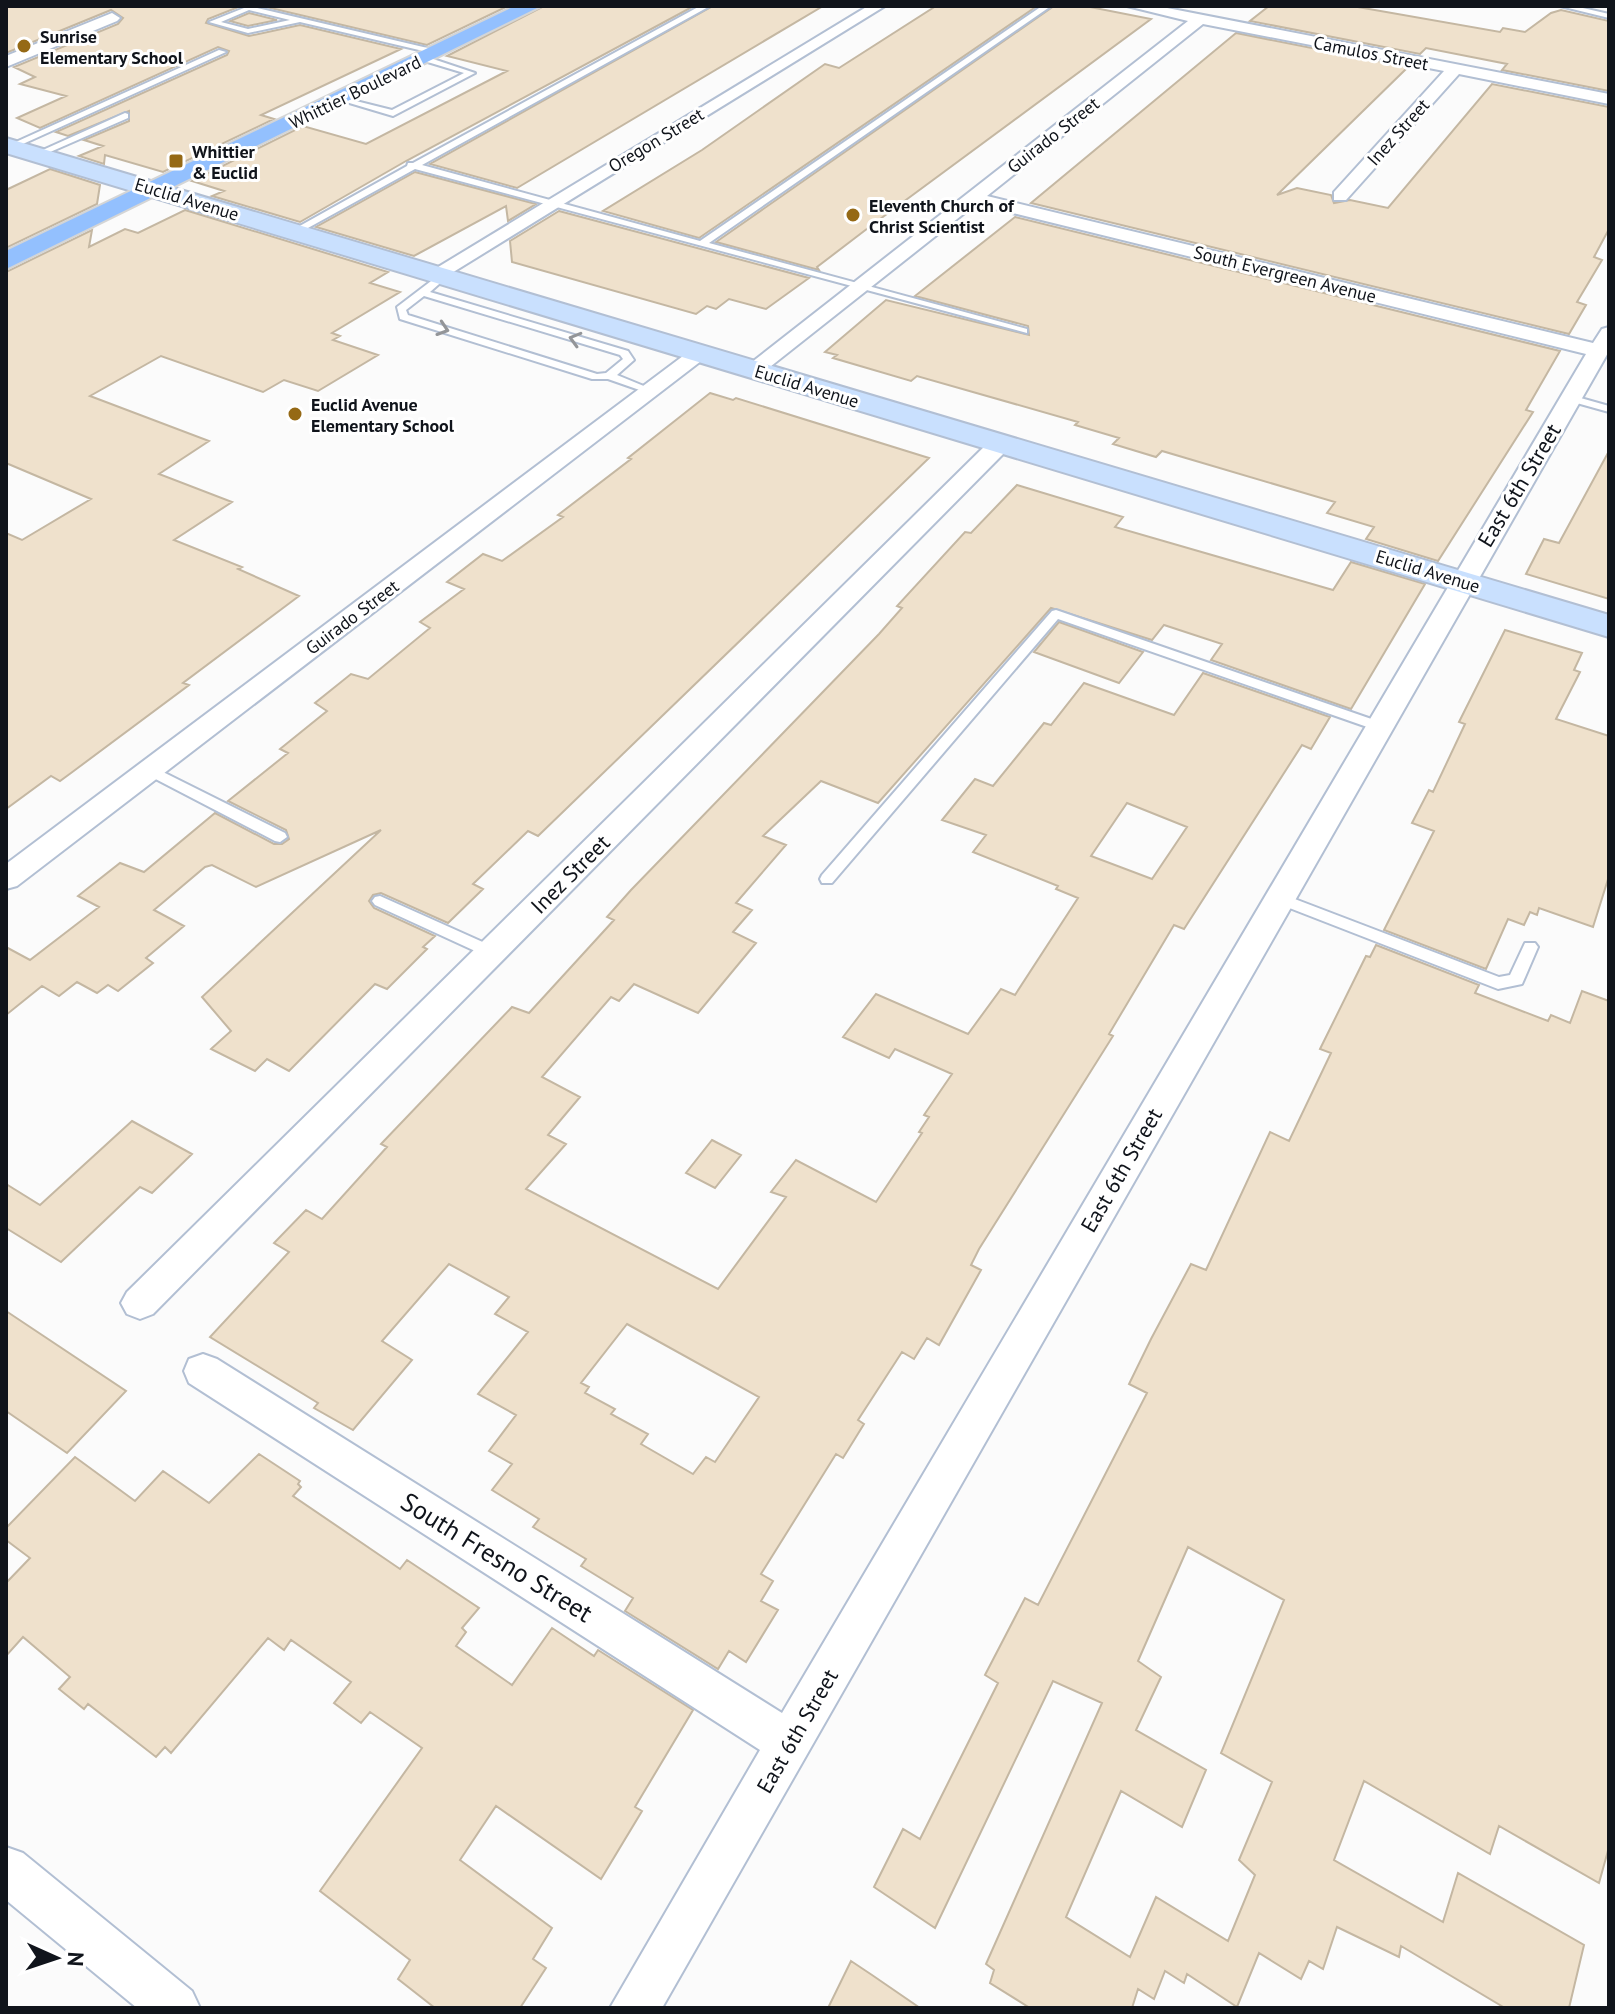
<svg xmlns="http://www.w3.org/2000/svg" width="1615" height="2014" font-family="'PT Sans',sans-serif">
<rect width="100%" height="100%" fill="#fbfbfb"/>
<path fill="#efe1cc" stroke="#c4b7a2" stroke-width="2" fill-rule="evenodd" d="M6,6H241L208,19L206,23L249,36L300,25L401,49L261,115L274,119L163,172L105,155L104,164L79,156L103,146L84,140L129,121V111L68,136L56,132L227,55L229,51L218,47L40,128L17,118L66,96L20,84L35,77L14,67L118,24L123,18L111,10L6,53Z
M262,6H508L427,45Z
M544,6H694L406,161L300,222L212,196L224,191L192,181L303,126L366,144L507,71L447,56Z
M713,6H823L517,188L430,164Z
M936,6H1037L699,238L603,211L702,150L825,64L839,68Z
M1054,6H1085L1151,19L872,225L817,267L819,270L716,242Z
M1269,6H1352L1500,32L1503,28L1525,32L1551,13L1561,10L1609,21V91L1502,70L1507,64L1426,48L1420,54L1250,21Z
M249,13L277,20L248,26L230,21Z
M1236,33L1408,67L1277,195L1297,188L1331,195L1334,203L1350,200L1388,208L1492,84L1609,107V229L1594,257L1602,260L1577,302L1586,305L1569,334L1031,203Z
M50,169L100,185L97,204L6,248V190Z
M415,172L536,204L508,221L506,206L414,256L316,227Z
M185,210L388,272L370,283L400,292L332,333L340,336L333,340L378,355L318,391L284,380L263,392L161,356L90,396L209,441L159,474L232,502L174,540L242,567L238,569L299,596L183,683L189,685L71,773L60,781L51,776L6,809V533L22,540L91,499L6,463V272L92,230L89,247L125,229L138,233Z
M559,211L809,278L766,309L729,299L716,309L707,306L696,314L512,262L510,241Z
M1015,217L1560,351L1526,410L1533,412L1438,561L1366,539L1374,527L1327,513L1335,502L1162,451L1156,457L1113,444L1119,438L1075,425L1078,422L917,376L911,381L833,358L837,355L825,352L886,300L1029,335L1028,326L915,296Z
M710,393L733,400L736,398L929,458L538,836L528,831L473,884L483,889L448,923L381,893L373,895L369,901L374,908L435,936L423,947L427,949L387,989L375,984L289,1071L267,1059L255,1071L211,1049L231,1031L202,997L381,830L256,887L212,865L205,867L154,910L184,926L146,958L153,963L118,991L108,985L97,993L77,982L59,996L42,986L6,1015V947L30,960L99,907L78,896L120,863L144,872L215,813L274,844H282L289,839L286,830L228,801L288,753L280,749L327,711L315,703L351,674L368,679L430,628L420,622L464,589L447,582L483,554L502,561L563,517L558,515L631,459L628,458Z
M1609,451V599L1526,574L1544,539L1559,543Z
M1017,485L1123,517L1115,527L1333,590L1351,562L1425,584L1351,709L1211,660L1222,644L1164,625L1152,640L1051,608L878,803L821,781L763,836L786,845L736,903L752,910L733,932L756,943L698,1013L634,984L619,1001L611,997L542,1077L580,1097L548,1135L566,1144L526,1189L718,1289L786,1197L771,1192L796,1160L876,1202L922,1133L919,1132L929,1117L924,1115L952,1074L895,1049L889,1058L843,1037L876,994L968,1034L1001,989L1015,995L1078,898L1056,889L1058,886L973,852L986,835L942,820L975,779L993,786L1044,723L1051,725L1084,683L1174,715L1203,673L1330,717L1311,749L1302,745L1184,929L1174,925L1109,1034L1113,1036L979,1249L971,1265L981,1270L939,1345L927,1338L914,1359L902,1352L858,1420L864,1424L843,1458L836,1454L761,1574L773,1581L761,1601L778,1610L746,1662L729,1651L718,1669L625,1611L633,1598L581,1566L586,1559L533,1527L539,1519L492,1490L512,1464L489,1451L516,1415L478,1394L528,1332L495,1314L509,1297L449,1264L382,1341L412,1360L353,1430L314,1408L318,1403L210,1337L289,1252L274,1243L306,1210L322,1219L387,1147L381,1144L512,1007L529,1013L614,920L607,917L631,890L879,634L902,608L897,606L965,532L971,533ZM1127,803L1187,827L1152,879L1091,856ZM627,1324L759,1397L715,1462L706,1457L693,1474L641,1444L648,1434L611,1414L615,1409L585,1393L589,1387L581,1383Z
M1059,622L1143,652L1119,683L1034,652Z
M1505,630L1582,653L1574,670L1580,672L1556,719L1609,736V876L1593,927L1539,908L1537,915L1530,912L1524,925L1508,919L1486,969L1384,930L1434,831L1412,823L1429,790L1433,792L1465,724L1459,722Z
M1376,945L1479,985L1475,993L1548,1021L1551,1015L1570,1023L1582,991L1609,1001V1847L1599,1883L1499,1826L1490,1854L1364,1781L1334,1860L1443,1922L1458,1873L1584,1945L1569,2008H1505L1401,1946L1399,1957L1337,1927L1323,1969L1309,1961L1301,1979L1259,1953L1237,2007L1187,1974L1184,1983L1165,1971L1154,1999L1138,1989L1132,2008H1030L990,1983L994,1970L986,1964L1102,1703L1053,1681L935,1928L874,1887L903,1829L920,1839L998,1683L985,1675L1025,1598L1038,1605L1147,1393L1129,1384L1151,1339L1191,1264L1206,1270L1270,1132L1289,1141L1331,1053L1320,1049L1366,956L1370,957ZM1188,1547L1284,1600L1221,1753L1272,1782L1239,1860L1255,1875L1228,1941L1156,1897L1130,1957L1066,1917L1121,1791L1182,1827L1206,1770L1136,1730L1161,1677L1138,1661Z
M132,1121L192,1154L152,1193L140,1187L61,1262L6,1228V1184L40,1205Z
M712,1140L741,1155L715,1188L686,1173Z
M6,1311L126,1391L67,1453L6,1411Z
M259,1454L300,1481L298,1484L301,1487L293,1496L400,1569L407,1560L479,1608L462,1628L466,1632L456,1646L512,1685L552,1628L594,1656L598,1650L693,1710L635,1807L642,1811L601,1879L496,1806L460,1860L552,1928L533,1959L546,1968L520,2008H435L398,1979L410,1960L320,1891L422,1748L370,1712L361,1723L334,1703L351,1682L291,1640L284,1650L268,1638L171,1753L165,1747L156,1757L88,1704L84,1709L59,1689L70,1677L23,1637L6,1656V1583L30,1558L6,1540V1528L75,1457L135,1501L163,1471L209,1503Z
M851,1961L872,1975L920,2008H828Z"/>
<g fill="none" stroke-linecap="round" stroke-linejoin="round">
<g stroke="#b2bfd3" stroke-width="4">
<path id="lane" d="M249,6L436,50L440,52L436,54L300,22L248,33L209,22ZM249,10L290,20L248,29L221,22Z
M700,6H710L422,165L700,241L1042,6H1051L709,243L1027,329V333L415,169L297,234L289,232L407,166L408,163H413Z
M1560,6H1574L1609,14V18Z
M219,50L226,52L14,148L7,146Z
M424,56L475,73L393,116L336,99L340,97L392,110L464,73L421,60Z
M125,113L128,114V118L41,156L34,154Z
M439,275L447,277L430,292L628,351L634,360L617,375L656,391L651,394L608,379H592L400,319L397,307ZM424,296L620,355L623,359L606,373L597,374L408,315L406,310Z
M1570,395L1609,406V412L1566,400V396Z
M1056,610L1383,723L1385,726L1378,730L1373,729L1058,619L832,883H822L820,879L822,875L1052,611Z
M149,765L285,833L287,837L280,842L275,841L144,773L142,770L144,767Z
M1279,893L1499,977L1510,975L1525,943H1535L1538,947L1522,984L1498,989L1274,902L1271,898L1274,894Z
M380,896L496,948L499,952L496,956H486L375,905L372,901L375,897Z"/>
</g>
<g stroke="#b2bfd3" stroke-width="4">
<path id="street" d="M868,6H885L442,279L435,281L425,275Z
M1127,6H1157L1609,94V104L1459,74L1346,200H1334V192L1444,71L1203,24L987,196L1593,343L1602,329L1609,327V351L662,2008H610L760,1750L189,1383L184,1371L189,1359L203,1354L217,1359L782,1713L1586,354L976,204L761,374H747L743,370L747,366L1188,21Z
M112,13L120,18L117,21L6,67V56Z
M698,348L708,354L705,358L17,886L6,889V864L691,350Z
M999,438L1007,440L1010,445L1007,450L153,1314L140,1319L127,1314L121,1303L127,1292L991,440Z
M6,1847L23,1853L192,1991L200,2008H137L6,1900Z"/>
</g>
<g stroke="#b2bfd3" stroke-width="4">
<path id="secondary" d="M6,138L1609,615V637L6,153Z"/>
</g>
<g stroke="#d4d5d6" stroke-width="4">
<path id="primary" d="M515,6H541L6,269V251Z"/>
</g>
<use href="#lane" fill="#fff" fill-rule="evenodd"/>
<use href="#street" fill="#fff" fill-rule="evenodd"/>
<use href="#secondary" fill="#c9e0fe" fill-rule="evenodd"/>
<use href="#primary" fill="#93c0fe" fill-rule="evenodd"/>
</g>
<defs><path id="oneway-chevron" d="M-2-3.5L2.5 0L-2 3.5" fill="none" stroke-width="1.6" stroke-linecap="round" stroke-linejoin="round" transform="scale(2)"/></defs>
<g stroke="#939598">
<use href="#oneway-chevron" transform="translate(443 329) rotate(18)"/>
<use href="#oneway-chevron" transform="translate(575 339) rotate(-164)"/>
</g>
<g fill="#956915" stroke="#fff" stroke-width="3">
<circle cx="24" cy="46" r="8"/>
<rect x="168" y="153" width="16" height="16" rx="4"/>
<circle cx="853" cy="215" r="8"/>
<circle cx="295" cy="414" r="8"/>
</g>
<g text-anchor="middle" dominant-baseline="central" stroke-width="6" stroke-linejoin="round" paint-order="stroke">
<g font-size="18" font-weight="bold" fill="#10141b" stroke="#fff" text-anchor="start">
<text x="40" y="36">Sunrise<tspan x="40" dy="21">Elementary School</tspan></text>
<text x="192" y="151">Whittier<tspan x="192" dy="21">&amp; Euclid</tspan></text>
<text x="869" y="205">Eleventh Church of<tspan x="869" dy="21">Christ Scientist</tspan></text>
<text x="311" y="404">Euclid Avenue<tspan x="311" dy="21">Elementary School</tspan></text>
</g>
<g font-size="18" fill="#10141b" stroke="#fff">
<text transform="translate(1371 53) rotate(11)">Camulos Street</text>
<text transform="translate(355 92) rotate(-26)">Whittier Boulevard</text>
<text transform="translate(1398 132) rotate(-48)">Inez Street</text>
<text transform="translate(1053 135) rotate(-38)">Guirado Street</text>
<text transform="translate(656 140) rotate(-31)">Oregon Street</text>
<text transform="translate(187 199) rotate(17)">Euclid Avenue</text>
<text transform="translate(1285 274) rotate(14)">South Evergreen Avenue</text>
<text transform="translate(807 386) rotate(17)">Euclid Avenue</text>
<text transform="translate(1428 571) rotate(17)">Euclid Avenue</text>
<text transform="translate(352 617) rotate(-37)">Guirado Street</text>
</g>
<g font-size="22" fill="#10141b" stroke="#fff">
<text transform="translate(1519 485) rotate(-59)">East 6th Street</text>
<text transform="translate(570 874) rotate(-45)">Inez Street</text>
<text transform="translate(1121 1170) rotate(-60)">East 6th Street</text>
<text transform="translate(797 1731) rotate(-60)">East 6th Street</text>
</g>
<g font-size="26" fill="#10141b" stroke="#fff">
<text transform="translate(497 1557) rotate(32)">South Fresno Street</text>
</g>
</g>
<rect width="1615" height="2014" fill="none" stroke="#10141b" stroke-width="16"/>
<g transform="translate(56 1958) rotate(93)" stroke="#ffffff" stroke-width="6" paint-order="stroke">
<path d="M0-6L14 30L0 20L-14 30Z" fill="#10141b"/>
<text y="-12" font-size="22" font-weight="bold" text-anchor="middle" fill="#10141b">N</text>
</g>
</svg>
